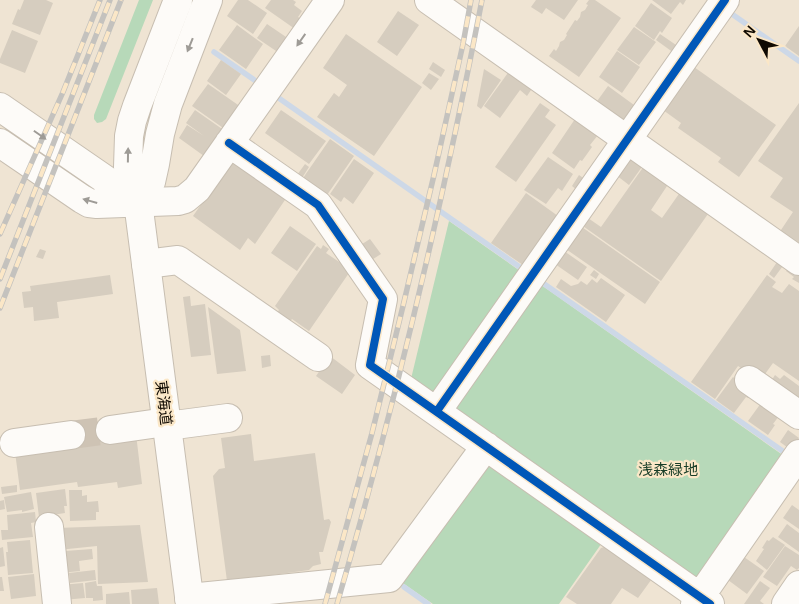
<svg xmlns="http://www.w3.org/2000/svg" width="799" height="604" font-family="Arial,'Noto Sans JP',sans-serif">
<rect width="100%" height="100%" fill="#efe4d3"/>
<path fill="#b7d9b9" d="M139,0H153L106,119L102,122L97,123L94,119V115Z
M449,221L523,273L438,395L410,383Z
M537,282L787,458L704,576L689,579L452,412Z
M487,457L604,540L559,604H433L397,579Z"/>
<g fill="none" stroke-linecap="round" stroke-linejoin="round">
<path stroke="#cdd8e7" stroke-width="5.5" d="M729,12L799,61
M214,52L260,84
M273,94L524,270
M540,281L784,452
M404,587L428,604"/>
</g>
<path fill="#d6cdbf" d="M24,0H46L53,3L40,35L12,24L18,9L20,10Z
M238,0H248L267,13L253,34L227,16Z
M271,0H293L296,2L294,5L302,11L298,17L301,19L295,29L265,8Z
M536,0H578L564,20L546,8L542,14L531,7Z
M589,0H595L621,18L579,77L549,56L554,49L556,51L559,46L560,42L564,40L567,35L566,34L575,20L577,21L580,17L581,12L585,10L588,5L586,4Z
M652,0H686L683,5L680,2L671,14Z
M651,3L672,18L662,33L660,31L654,40L635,26Z
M398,11L419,25L397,56L377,42Z
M267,24L289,39L279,53L257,38Z
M237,25L263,44L246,69L219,50Z
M799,26V56L785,46Z
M634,27L656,42L639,65L617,50Z
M12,30L38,41L25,73L0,63V59Z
M346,34L422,87L374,156L317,117L334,93L339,97L347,85L323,68Z
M660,34L679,47L674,53L656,40Z
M617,51L640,67L622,93L599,77Z
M221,60L241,74L226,95L207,81Z
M433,62L445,70L441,77L429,69Z
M694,67L776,125L739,177L718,162L721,158L678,128L681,123L663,110Z
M484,69L501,80L481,109L477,106Z
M510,70L533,87L527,96L520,90L500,118L484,106Z
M429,73L439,79L431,90L422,83Z
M208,84L241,107L226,130L192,106Z
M608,86L634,105L621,123L595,104Z
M540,103L550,110L545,117L556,125L516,182L495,167Z
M799,103V247L779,233L793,212L770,197L783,178L758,161Z
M195,110L225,131L204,156L179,138L187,125L204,136L186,123Z
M281,110L326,141L309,164L265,133Z
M575,119L598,135L590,145L592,147L582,161L580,160L574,169L552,153Z
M330,139L354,156L327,195L303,178Z
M548,157L573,174L562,191L558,188L546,204L524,190Z
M633,157L644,164L629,185L616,175L627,158Z
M233,159L287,197L255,244L248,238L240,250L193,216Z
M354,159L374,173L353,204L344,197L341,202L330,194Z
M305,164L309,167L302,178L297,175Z
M644,166L669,183L651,210L662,218L681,191L710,211L661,281L580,224L585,216L601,227Z
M579,175L586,180L578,191L572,186Z
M526,193L558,216L523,265L491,243Z
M579,225L660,282L645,304L563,247Z
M290,226L316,244L297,271L271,253Z
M370,239L381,254L370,261L359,246Z
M323,245L329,249L326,253L351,270L309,331L292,319L288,324L275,315L279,310L275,306L317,246L321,249Z
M40,249L46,251L43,259L36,257Z
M564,251L587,267L578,280L555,264Z
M779,259L785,263L774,278L769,274Z
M789,267L799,273V283L792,279L794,277L786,271Z
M594,270L599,274L596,279L590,275Z
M110,275L113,294L57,302L59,318L34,321L33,307L24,308L22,292L31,291L30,286Z
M767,275L776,282L772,287L782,293L789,284L799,291V381L773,363L760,381L738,366L715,399L691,382Z
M601,278L625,295L606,322L556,287L561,279L571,286L578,284L581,281L587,285L592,279L597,283Z
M190,296L191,306L205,304L211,355L191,357L183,297Z
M208,307L240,330L246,371L217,374Z
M270,355L271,366L262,368L261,356Z
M330,356L355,375L342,394L316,376Z
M775,375L780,379L784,375L799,386V403L768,386Z
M733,377L753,392L748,398L746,397L734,413L716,400Z
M764,399L782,412L773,424L775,425L768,435L748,421Z
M109,420L136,434L142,484L118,488L117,482L78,487L77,482L20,490L15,452L70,425Z
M788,430L799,438L791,450L780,442Z
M251,434L254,461L315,453L324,520L329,519L331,522L323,552H319L321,564L313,566L309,570L227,581L213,476L219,469L225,468L221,438Z
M17,485V492L2,494L1,487Z
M65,489L67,506H64L65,513L39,517L36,493Z
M69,490H82V496L87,495V502L98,501L99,512H96V520L70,521Z
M31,492L34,509L22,512V510L7,512L4,497Z
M4,500L5,509L0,510V501Z
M792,505L799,510V529L783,518Z
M35,512L36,522L31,523L33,537L2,540L1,530H8L7,515Z
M787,524L799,533V552L778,537Z
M140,525L148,582L98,584L97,546L58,550L57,528Z
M773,537L785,545L767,570L756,561L764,549L762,548L767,540L769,541Z
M30,540L33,573L8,575L6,552H8L7,542Z
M610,545L654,576L638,598L622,588L611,604H577L566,597L601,548Z
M785,546L799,555V568L797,570L791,566L777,586L763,577Z
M3,547L5,566L0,567V548Z
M92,549L93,559L79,561L80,571L61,573L60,557H66L65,551Z
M744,557L764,571L747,594L728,580Z
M95,570L96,580L70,583L69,573Z
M34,574L36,596L11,599L8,577Z
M0,577H2L4,591H0Z
M96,581L97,586H102L103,600L93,601V598H86L85,583Z
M760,581L770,588L760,601L764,604H744Z
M83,583L85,598L63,600L61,585Z
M157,588L159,604H132L131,590Z
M129,592L130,604H106V594Z"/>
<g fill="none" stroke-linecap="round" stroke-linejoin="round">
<path stroke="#cec3b4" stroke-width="28" stroke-dasharray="28 14" stroke-linecap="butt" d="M71,435L110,430"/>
<g stroke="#c7beb1" stroke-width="30">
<path id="minor" d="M429,0L799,261
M0,107L138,202
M0,143L82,199L89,203L97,204L178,201L185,199L197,189L330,0
M229,143L318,205L383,299L370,365L710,604
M146,264L178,260L318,357
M749,380L799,415
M437,411L725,0
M167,426L228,418
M110,430L166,422
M14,443L71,435
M49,527L57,604
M189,598L389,578L486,446
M695,604L799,454
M786,604L799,585"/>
</g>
<g stroke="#c7beb1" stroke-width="30">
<path id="highway" d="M178,0L137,106L132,121L129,136L128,167L130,182L138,202L190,604
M138,202L151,182L155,164L160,134L168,104L208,0"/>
</g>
<use href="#minor" stroke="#fdfbf8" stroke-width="28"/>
<use href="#highway" stroke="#fdfbf8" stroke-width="28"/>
<g stroke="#c4c2be" stroke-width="5.5">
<path id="rail" d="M0,234L63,92L100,0
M0,279L110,0
M0,308L121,0
M325,604L372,433L403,306L434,175L463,44L471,0
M337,604C395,406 443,202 482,0"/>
</g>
<use href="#rail" stroke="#fbe7c7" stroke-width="4" stroke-dasharray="11" stroke-linecap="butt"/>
<g stroke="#fbe7c7" stroke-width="11">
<path id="cycleway" d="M229,143L318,205L383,299L370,365L710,604
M437,411L725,0"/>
</g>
<use href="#cycleway" stroke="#0057b8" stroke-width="8"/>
</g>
<defs><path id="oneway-solid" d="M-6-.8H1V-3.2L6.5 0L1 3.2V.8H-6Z" transform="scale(1.25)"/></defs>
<g fill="#9e9b96">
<use href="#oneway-solid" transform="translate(301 40) rotate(125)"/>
<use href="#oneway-solid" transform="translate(190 45) rotate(112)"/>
<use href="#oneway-solid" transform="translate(40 135) rotate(35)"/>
<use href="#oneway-solid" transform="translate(128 155) rotate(-89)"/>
<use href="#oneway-solid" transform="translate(90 201) rotate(-164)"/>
</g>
<g text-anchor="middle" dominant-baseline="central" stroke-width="4.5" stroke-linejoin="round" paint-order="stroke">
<g font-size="15" fill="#100a02" stroke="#fbe7c7">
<text transform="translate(164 403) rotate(83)">東海道</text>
</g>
<g font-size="15" fill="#193e28" stroke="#fbe7c7">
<text x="668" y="469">浅森緑地</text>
</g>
</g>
<g transform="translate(759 40) rotate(311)" stroke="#fbe7c7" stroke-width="4" paint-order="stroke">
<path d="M0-4L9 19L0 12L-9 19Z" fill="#100a02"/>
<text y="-8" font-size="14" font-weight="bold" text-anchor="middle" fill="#100a02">N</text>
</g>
</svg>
